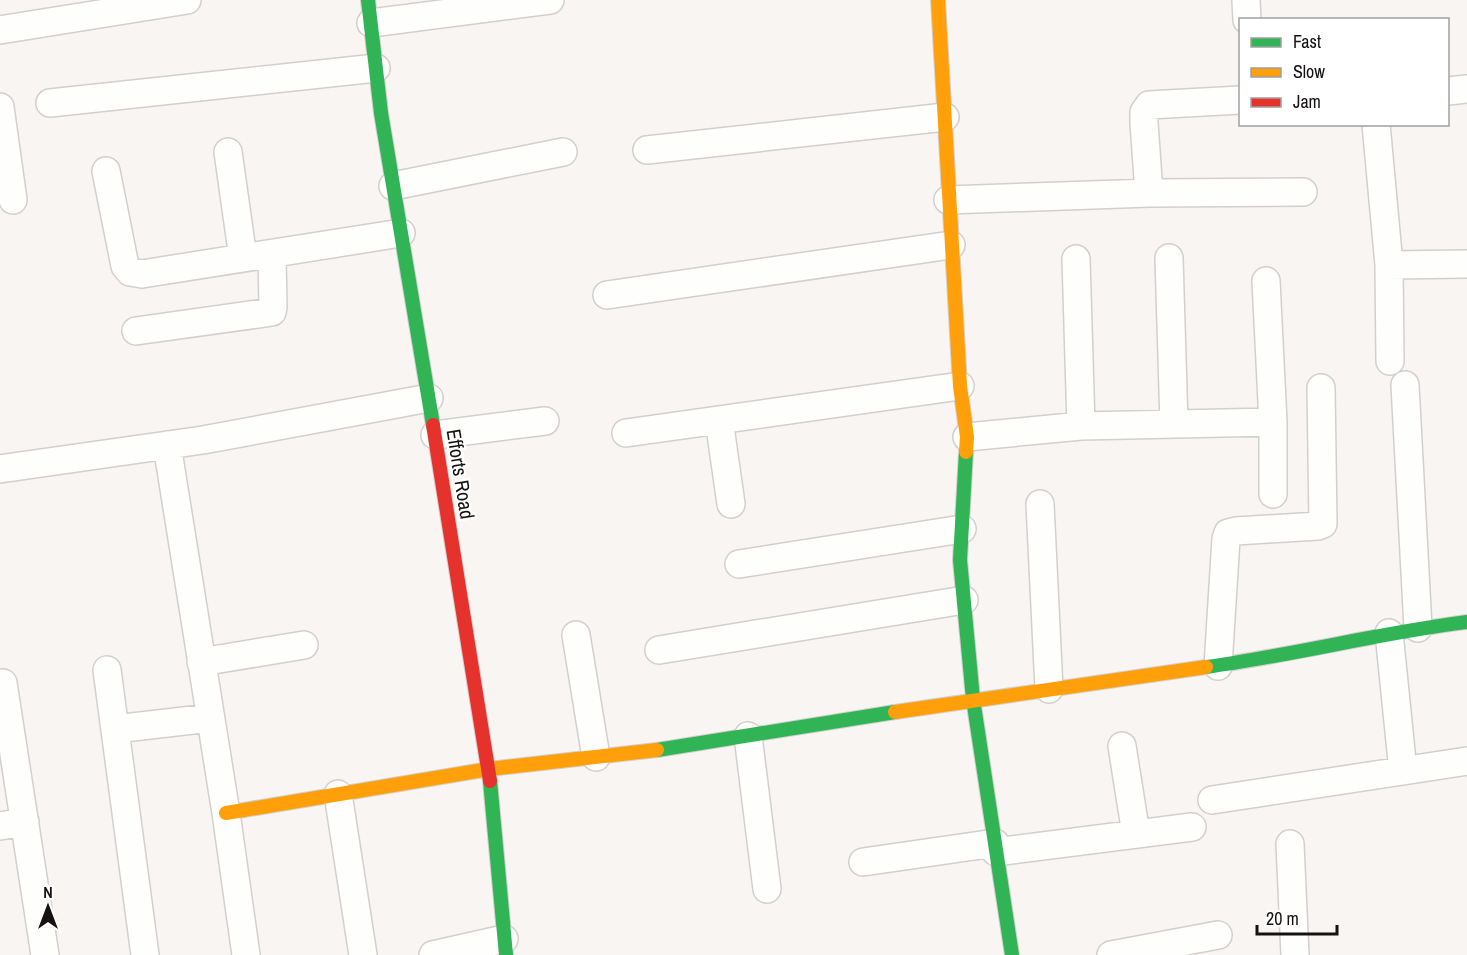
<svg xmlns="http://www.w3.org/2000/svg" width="1467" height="955" font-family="'Archivo Narrow',sans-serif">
<rect width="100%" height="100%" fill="#f9f5f2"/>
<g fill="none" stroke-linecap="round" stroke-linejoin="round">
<g stroke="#d3cfcd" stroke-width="30">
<path id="street" d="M1246,0L1247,20
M371,23L550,0
M0,30L187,0
M1448,91L1467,89
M50,103L376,68
M0,107L13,200
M1376,124L1389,265
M647,150L945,117
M228,152L243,258
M106,171L125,266L130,272L142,274L401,233
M393,186L563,152
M1149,193L1144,123V112L1149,105L1240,100
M948,200L1149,193L1303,192
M1169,258L1174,424
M1076,259L1081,426
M1266,281L1273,422V494
M607,295L951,245
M136,331L272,312L273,307L272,254
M1390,361L1389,265L1467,264
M1405,385L1418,628
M719,420L731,504
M626,433L960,386
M435,435L545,421
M967,437L1081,426L1273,422
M167,445L226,813L246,955
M0,469L203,440L429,398
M1040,504L1049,689
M739,564L962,529
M1389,633L1403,771
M576,635L596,757
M659,650L964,600
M201,662L304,645
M1218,666L1226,539L1228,533L1236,531L1318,526L1323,524L1321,388
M107,670L145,955
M3,683L45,955
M115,729L210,718
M748,736L767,889
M1122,746L1136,834
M338,794L363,955
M1212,800L1467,761
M0,826L25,822
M1290,844L1295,955
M996,852L1192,827
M863,862L995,843
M433,955L504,939
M1111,955L1218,935"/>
</g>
<g stroke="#d3cfcd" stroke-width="16">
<path id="fast" d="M368,0L381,113L433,425
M966,452L960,560L973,699L1012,955
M1206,667C1294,655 1379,633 1467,622
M657,750L895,712
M490,781L506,955"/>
</g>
<g stroke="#d3cfcd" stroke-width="16">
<path id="slow" d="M938,0L960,386L967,437L966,452
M895,712L1206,667
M226,813L489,769L657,750"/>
</g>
<g stroke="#d3cfcd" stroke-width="16">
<path id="jam" d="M433,425L490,781"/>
</g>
<use href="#street" stroke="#fefefd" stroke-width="27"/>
<use href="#fast" stroke="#30b455" stroke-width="14"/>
<use href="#slow" stroke="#ff9f0a" stroke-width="14"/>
<use href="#jam" stroke="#e5322d" stroke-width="14"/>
</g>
<g text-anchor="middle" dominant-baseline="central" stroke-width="5" stroke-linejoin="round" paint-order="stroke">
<g font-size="20" fill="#151211" stroke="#fff">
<text transform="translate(461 474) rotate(81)">Efforts Road</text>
</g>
</g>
<rect x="1239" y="18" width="210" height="108" fill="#ffffff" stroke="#a1a0a0" stroke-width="1.5"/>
<rect x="1251" y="38" width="30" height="9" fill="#30b455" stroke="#a1a0a0" stroke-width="1.5"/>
<text x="1293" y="48" font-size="18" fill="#151211">Fast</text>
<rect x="1251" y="68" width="30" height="9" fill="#ff9f0a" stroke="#a1a0a0" stroke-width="1.5"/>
<text x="1293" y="78" font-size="18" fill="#151211">Slow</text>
<rect x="1251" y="98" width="30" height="9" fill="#e5322d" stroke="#a1a0a0" stroke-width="1.5"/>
<text x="1293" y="108" font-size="18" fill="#151211">Jam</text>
<g transform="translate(48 907)" stroke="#ffffff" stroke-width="4.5" paint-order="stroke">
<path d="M0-4.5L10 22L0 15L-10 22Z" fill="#151211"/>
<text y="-9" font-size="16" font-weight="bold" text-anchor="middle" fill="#151211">N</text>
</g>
<path d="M1257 925v9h80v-9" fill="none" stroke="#151211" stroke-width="3"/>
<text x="1266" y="925" font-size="18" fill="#151211" stroke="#ffffff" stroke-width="4.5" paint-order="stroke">20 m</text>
</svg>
